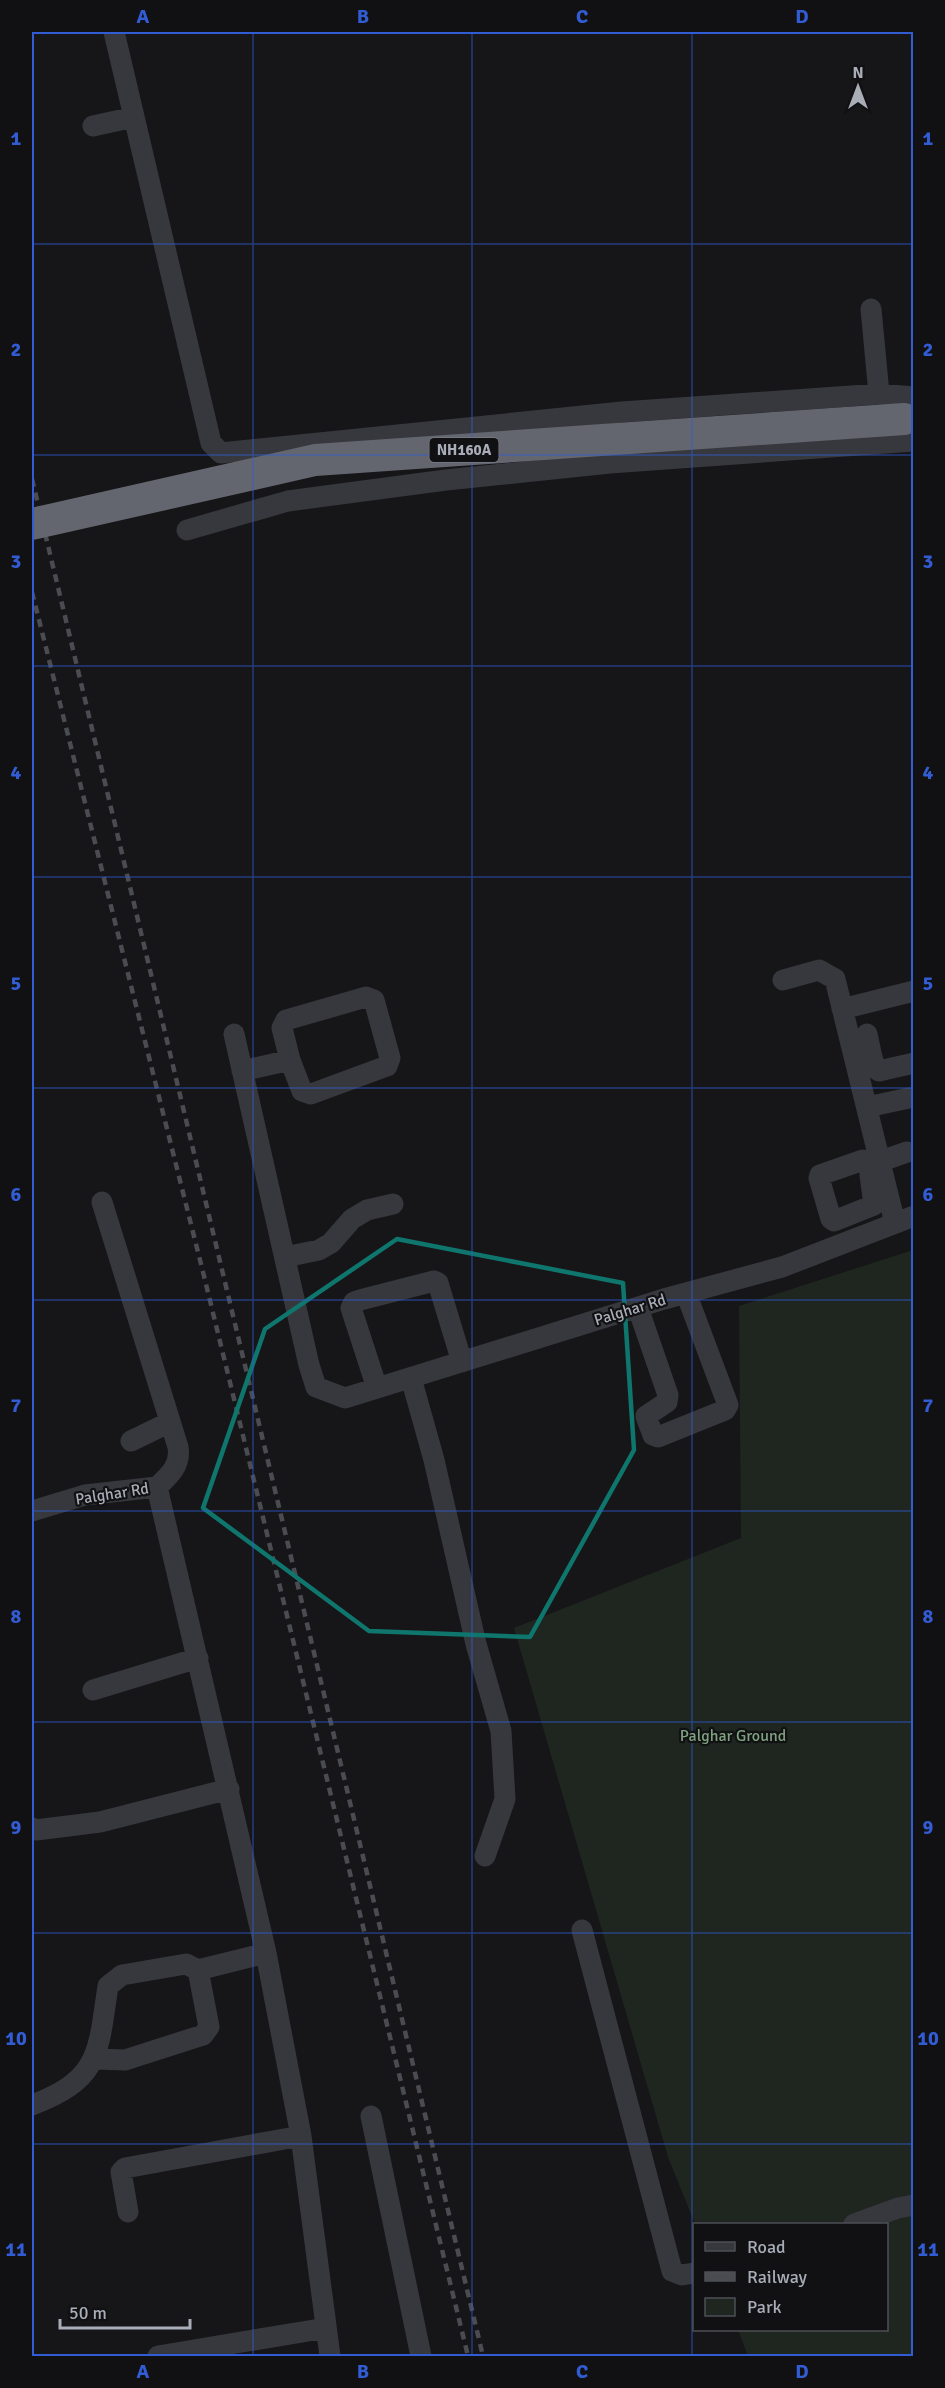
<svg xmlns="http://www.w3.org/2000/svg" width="945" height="2388" font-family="Signika,sans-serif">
<rect width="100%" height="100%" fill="#161618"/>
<path fill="#1e261f" d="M913,1250V2356H748L738,2330H886V2224H695L668,2157L514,1628L741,1538L739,1306Z"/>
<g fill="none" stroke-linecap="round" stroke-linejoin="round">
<path stroke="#37383d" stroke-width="21" d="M114,32L211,443L221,453L622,412L879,394L914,397
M93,126L134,117
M871,309L879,394
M187,530L288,501L446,480L610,463L914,441
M783,980L819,970L835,979L895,1223
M842,1009L914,991
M234,1034L309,1365L316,1387L345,1398L664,1299L782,1267L914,1216
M867,1034L871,1053
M854,1056L871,1053L875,1068L879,1071L914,1063
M242,1071L290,1060L282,1028L286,1020L366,997L374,1000L390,1058L387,1066L311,1094L302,1091L290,1060
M867,1107L909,1098
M870,1175L874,1205L834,1221L831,1219L819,1178L820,1175L863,1160L867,1166L907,1152
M102,1202L178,1447C181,1465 170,1475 157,1487
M285,1257L319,1250L331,1243L352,1219L367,1210L393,1204
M638,1308L668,1395L667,1402L646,1416L653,1435L658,1437L725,1410L728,1405L686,1293
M411,1378L434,1460L476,1644L501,1731L505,1799L485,1856
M377,1388L351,1308L354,1302L360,1300L434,1281L438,1283L462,1362
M131,1441L170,1422
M157,1487L266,1953L301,2136L330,2356
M32,1511L85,1495L157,1487
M93,1690L198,1658
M32,1828L36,1830L100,1822L229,1789
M582,1930L672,2271L682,2275L694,2273
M198,1970L266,1953
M32,2105C101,2079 98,2052 108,1986L122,1975L186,1964L198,1970L209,2027L203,2035L125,2060L95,2059
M371,2116L421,2356
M128,2212L121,2172L125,2168L301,2136
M854,2224L898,2208L914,2205
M158,2356L326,2328"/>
<path stroke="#4a4c52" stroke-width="4.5" stroke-dasharray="8 6" stroke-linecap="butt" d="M32,479L483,2356
M32,592L203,1272L468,2356"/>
<path stroke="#63666e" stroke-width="32" d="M32,524L315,460L904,419"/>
</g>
<path fill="none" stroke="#0f766e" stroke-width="4.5" stroke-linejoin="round" d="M397,1239L623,1283L634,1450L530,1637L369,1631L203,1508L265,1329Z"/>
<path fill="none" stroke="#325cd3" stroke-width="1.5" stroke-opacity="0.55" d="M253,32V2356M472,32V2356M692,32V2356M32,244H914M32,455H914M32,666H914M32,877H914M32,1088H914M32,1300H914M32,1511H914M32,1722H914M32,1933H914M32,2144H914"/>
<g text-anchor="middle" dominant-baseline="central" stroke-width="4.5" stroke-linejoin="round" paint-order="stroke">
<rect fill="#111113" stroke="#7b7e86" stroke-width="1.5" x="429.5" y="438" width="69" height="24" rx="4.5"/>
<g font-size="15" font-weight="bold" fill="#a8adb8">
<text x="464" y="450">NH160A</text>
</g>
<g font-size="16" fill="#a8adb8" stroke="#111113">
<text transform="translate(630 1310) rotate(-17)">Palghar Rd</text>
<text transform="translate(112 1494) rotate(-9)">Palghar Rd</text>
</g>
<g font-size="16" fill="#7fa381" stroke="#111113">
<text x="733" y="1736">Palghar Ground</text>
</g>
</g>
<rect width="945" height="2388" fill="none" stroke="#111113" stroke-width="66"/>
<rect x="693" y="2223" width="195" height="108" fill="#111113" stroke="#4d4f55" stroke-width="1.5"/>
<rect x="705" y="2242" width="30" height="9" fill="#37383d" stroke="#4d4f55" stroke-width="1.5"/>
<text x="747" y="2253" font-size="18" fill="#a8adb8">Road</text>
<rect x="705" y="2272" width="30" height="9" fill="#4a4c52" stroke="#4d4f55" stroke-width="1.5"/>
<text x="747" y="2283" font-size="18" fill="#a8adb8">Railway</text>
<rect x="705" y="2298" width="30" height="18" fill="#1e261f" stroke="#4d4f55" stroke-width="1.5"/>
<text x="747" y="2313" font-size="18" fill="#a8adb8">Park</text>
<g transform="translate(858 87)" stroke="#111113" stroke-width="4.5" paint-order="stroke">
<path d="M0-4.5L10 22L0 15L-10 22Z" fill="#a8adb8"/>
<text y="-9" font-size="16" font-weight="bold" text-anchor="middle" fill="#a8adb8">N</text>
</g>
<path d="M60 2319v9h130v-9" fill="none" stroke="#a8adb8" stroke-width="3"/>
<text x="69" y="2319" font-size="18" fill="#a8adb8" stroke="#111113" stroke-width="4.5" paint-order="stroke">50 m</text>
<rect x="33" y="33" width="879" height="2322" fill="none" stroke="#325cd3" stroke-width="2"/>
<g font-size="20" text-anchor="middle" font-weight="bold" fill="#325cd3">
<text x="143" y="23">A</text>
<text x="363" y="23">B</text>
<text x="582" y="23">C</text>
<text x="802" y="23">D</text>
<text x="16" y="145">1</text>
<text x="928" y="145">1</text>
<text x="16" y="356">2</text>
<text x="928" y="356">2</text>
<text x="16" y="568">3</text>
<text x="928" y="568">3</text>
<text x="16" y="779">4</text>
<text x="928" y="779">4</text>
<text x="16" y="990">5</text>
<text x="928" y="990">5</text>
<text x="16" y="1201">6</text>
<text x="928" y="1201">6</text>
<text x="16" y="1412">7</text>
<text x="928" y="1412">7</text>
<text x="16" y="1623">8</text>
<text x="928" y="1623">8</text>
<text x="16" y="1834">9</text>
<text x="928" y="1834">9</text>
<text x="16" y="2045">10</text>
<text x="928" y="2045">10</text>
<text x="16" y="2256">11</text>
<text x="928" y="2256">11</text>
<text x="143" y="2378">A</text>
<text x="363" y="2378">B</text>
<text x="582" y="2378">C</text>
<text x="802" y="2378">D</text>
</g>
</svg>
